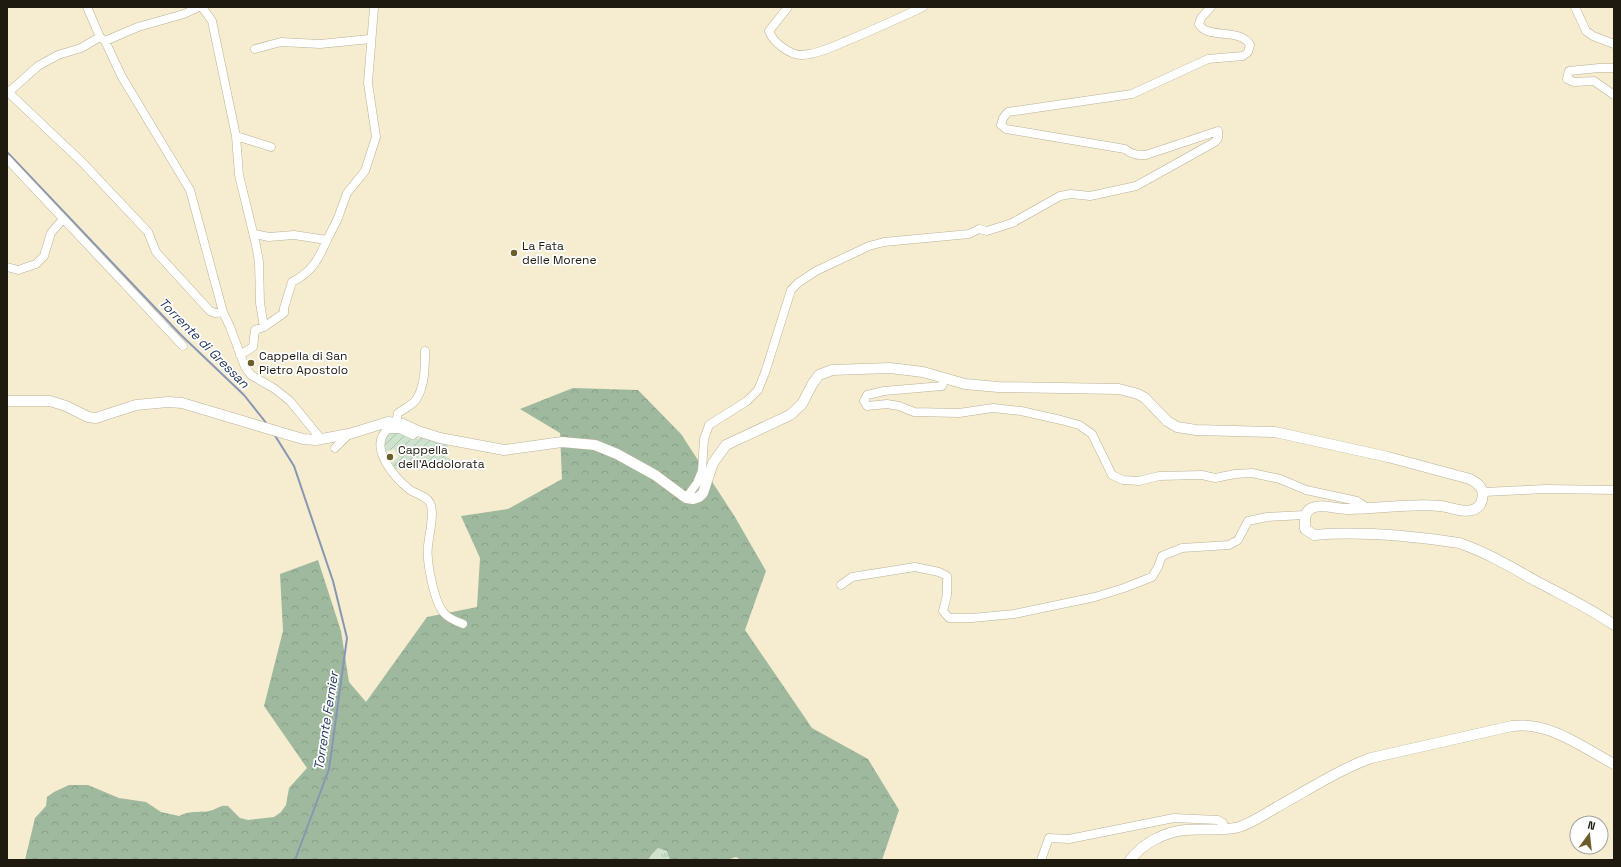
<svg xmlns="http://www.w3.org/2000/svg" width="1621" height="867" font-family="'Space Grotesk',sans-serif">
<defs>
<pattern id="grass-tufts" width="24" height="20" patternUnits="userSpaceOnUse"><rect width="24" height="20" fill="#cee3ce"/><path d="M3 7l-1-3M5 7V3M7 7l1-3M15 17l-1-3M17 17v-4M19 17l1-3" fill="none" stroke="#b0c2b0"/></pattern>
<pattern id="forest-crowns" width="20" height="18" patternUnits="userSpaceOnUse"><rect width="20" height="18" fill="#9fb99f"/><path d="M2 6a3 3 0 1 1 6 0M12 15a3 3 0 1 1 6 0" fill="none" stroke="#889e88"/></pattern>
<pattern id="garden-furrows" width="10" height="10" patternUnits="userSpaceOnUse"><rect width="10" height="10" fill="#cee3ce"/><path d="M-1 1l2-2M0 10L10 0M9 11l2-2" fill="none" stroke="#b0c2b0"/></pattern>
</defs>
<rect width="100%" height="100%" fill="#f6eccf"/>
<path fill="url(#grass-tufts)" d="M658,848L667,851L670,860H648L652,854Z"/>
<path fill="url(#forest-crowns)" d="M573,388L638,390L681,434L735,517L766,571L745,630L812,728L868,759L899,810L882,860H741L736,857L727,860H670L667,851L658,848L652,854L648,860H25L35,818L46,806L47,797L54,792L69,785H88L119,798L146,802L161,812L179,816C192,809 202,814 213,810C220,807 221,805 228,806L240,818L248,820L274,817L281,812L286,805L289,788L307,768L264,706L283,631L280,574L318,560L341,631L349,682L366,702L427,617L477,607L480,558L461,516L508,509L562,479L560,433L520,409Z"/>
<path fill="url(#garden-furrows)" d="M402,431L418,439L422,437L448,445L446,457L452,459L450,470L395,469L392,463L399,457L394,449L384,452L383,444L389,432Z"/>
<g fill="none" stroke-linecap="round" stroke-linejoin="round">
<path stroke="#8797b3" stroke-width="2" d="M7,152L181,335L244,395L267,424
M274,434L294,466L333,581L347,638L329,769L295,860"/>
<g stroke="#bab196" stroke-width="9">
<path id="minor" d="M87,7L100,37L105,41L122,77L190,190L223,312
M202,7L212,21L236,136L239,175L256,245L259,262L260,303L264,327L284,313V308L292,282C312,272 318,260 327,240L294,235L269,237L254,234
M788,7L769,31C773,42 789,55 802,55C817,54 831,48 844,42C871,31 897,19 923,7
M1575,7L1586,31L1593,36L1614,44
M105,41L138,27L184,14L199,7
M255,49L281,42L320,44L370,39
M1614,68H1599L1569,71L1567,79L1574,82L1594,81L1614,95
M7,91L82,162L148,232L156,252L210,311L215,313L223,312L230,327L245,367L251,375L275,389L290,401L321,439
M9,92L38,66L58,55L81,48L100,37
M236,136L271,147
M7,159L183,346
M327,240L338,218L347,193L365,171L376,137L368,83L374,7
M7,267L18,270L36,264L44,256L51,233L63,219
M240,355L253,347L255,330L264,327
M945,378L942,386L884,391L867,395L864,401L867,406L887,404L899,406L914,412L959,413L993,408L1021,411L1061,420L1079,425L1092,434L1112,475L1123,480L1139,481L1159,476L1202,475L1215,478L1235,474L1252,473L1280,479L1306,490L1357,501L1369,509
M396,422L398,413C404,409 412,405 416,400C425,386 425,367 425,351
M418,431L413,435L400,429H388C367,447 395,478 410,490C416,494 427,496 430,503C435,512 429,535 428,546C426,560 434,602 444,613C449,619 456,621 463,624
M335,448L349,434
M1484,492L1546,489L1614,490
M686,498L697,483L702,471L704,439L709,425L747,401L758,390L765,373L791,290L798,283L816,271L869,246L884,242L969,234L979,229L987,231L1012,223L1060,196L1071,194L1090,196L1136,186L1215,142L1218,138V131L1146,155C1137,155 1132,155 1125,149L1006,129L1001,125L1003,118L1008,112L1132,94L1208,59L1243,56L1248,52L1250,45C1240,27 1207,40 1199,24L1201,18L1211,7
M841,585L852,577L915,567L939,572L947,576V595L943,611L949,618H972L1014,614L1095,597L1124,588L1152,577L1158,567L1162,556L1182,548L1229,545L1238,540L1248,521L1267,517L1305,515
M1041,860L1049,838L1069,839L1174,818L1218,820L1223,823L1225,829"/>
</g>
<g stroke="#bab196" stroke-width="11">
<path id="tertiary" d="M7,401H50L66,406L88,417L96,418L136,405L168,402L182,403L303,439L316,440L349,434L388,422L403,424L418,431L440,438L504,450L562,442L595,445L617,454L655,475L686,498L693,499L699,497L703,493L713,463L726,445L790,415L802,404L813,383L819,375L832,370L890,368L923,372L965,384L998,387L1119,389L1138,394L1145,398L1167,421L1177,427L1196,430L1275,432L1388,457L1470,479C1482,485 1486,493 1480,505C1470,517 1453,507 1440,506C1409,503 1380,509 1349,509C1338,510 1323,503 1312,508C1304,511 1305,521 1305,529L1314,535C1360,531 1412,536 1459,543C1486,552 1511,567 1536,581C1562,595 1590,608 1614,625
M1130,860C1142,844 1164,832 1185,830C1203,828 1221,832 1239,827C1252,823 1265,814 1277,807C1308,790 1338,770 1371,758L1512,726C1549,721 1582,747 1614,764"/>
</g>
<use href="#minor" stroke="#fff" stroke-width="8"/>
<use href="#tertiary" stroke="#fff" stroke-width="10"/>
</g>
<g fill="#6b5e2b" stroke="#fff" stroke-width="1.5">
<circle cx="514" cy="253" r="4"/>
<circle cx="251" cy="363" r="4"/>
<circle cx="390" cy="457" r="4"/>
</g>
<g text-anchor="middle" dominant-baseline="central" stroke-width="3.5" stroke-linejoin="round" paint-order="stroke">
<g font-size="12" fill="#1e1a10" stroke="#fff" text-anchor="start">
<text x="522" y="246">La Fata<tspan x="522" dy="14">delle Morene</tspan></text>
<text x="259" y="356">Cappella di San<tspan x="259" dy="14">Pietro Apostolo</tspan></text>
<text x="398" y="450">Cappella<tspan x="398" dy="14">dell'Addolorata</tspan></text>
</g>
<g font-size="13" font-style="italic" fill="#1f355c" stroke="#fff">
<text transform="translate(204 343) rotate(45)">Torrente di Gressan</text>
<text transform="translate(326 721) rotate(-81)">Torrente Fernier</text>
</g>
</g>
<rect width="1621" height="867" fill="none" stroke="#1e1a10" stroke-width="16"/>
<g transform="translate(1589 835) rotate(15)"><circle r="19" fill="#ffffff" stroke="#a5a39f"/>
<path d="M0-3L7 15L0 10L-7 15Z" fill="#6b5e2b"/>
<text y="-6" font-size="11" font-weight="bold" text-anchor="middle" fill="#1e1a10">N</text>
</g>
</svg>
